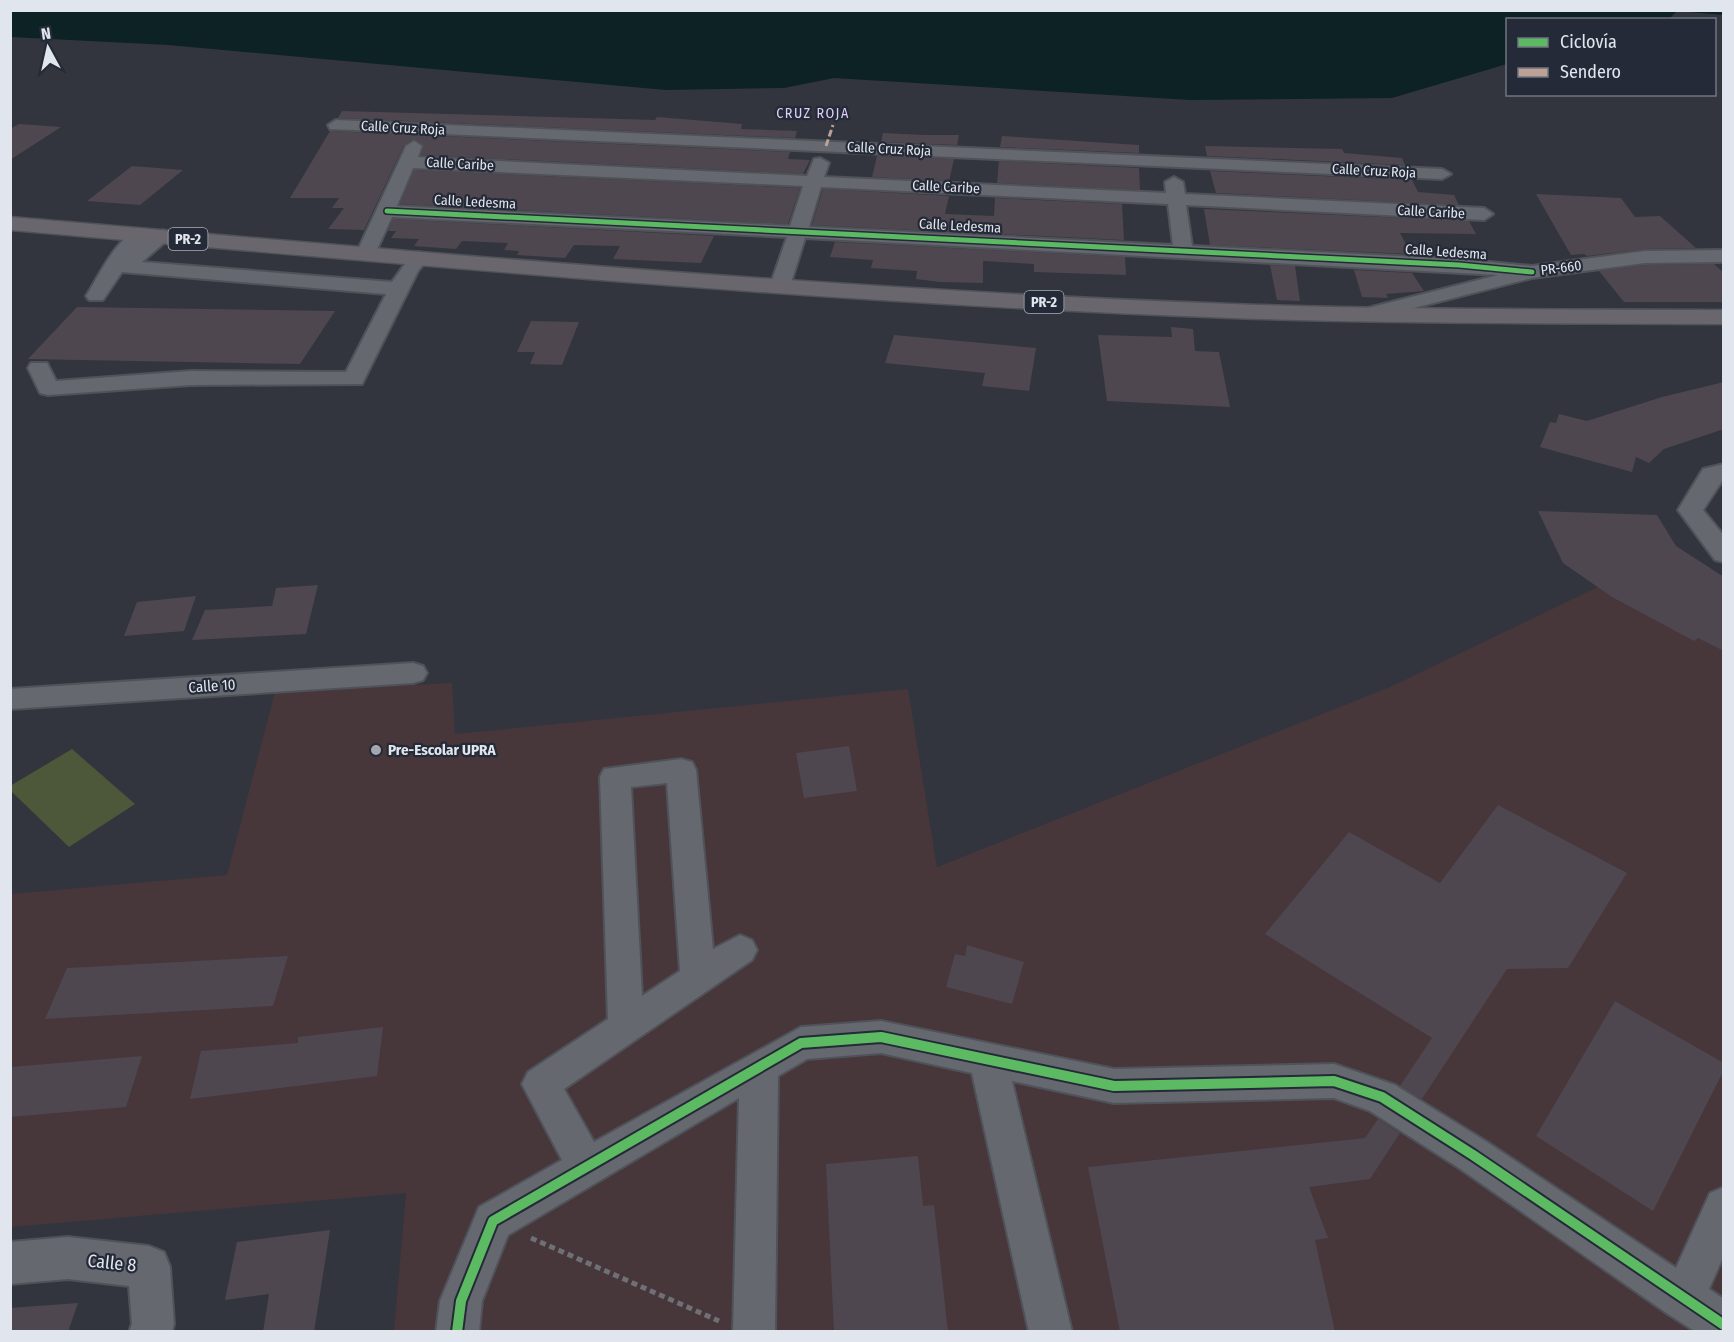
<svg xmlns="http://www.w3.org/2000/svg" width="1734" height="1342" font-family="'Fira Sans Condensed',sans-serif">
<rect width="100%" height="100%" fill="#32353d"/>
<path fill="#47363a" d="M1608,582L1723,644V1331H394L406,1193L11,1227V894L227,875L275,692L452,683L455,734L908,689L937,867L1390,687Z"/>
<path fill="#4c5839" d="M72,749L135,804L69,847L11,791L10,786Z"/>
<path fill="#0c2225" d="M11,10H1723L1724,15L1677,11L1668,20H1508L1507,64L1392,98L1190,100L834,78L784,88L666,90L168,45L11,37Z"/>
<path fill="#4e4750" d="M342,111L655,120L657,117L742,124L741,129L797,131L795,138L338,118Z
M19,124L61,127L10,160V129Z
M330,131L790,152L788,159L810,160L803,174L421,155L424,145L413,139L404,145L364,230L328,229L344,208H332L339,198H290Z
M883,133L924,135H959L957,145L881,142Z
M1002,136L1139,145V153L1000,147Z
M1205,146L1342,149L1344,153L1402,158L1405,165L1207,156Z
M877,156L954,159L949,181L872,177Z
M999,161L1139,168L1140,190L997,183Z
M132,166L183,170L140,205L87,201Z
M414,170L800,188L788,224L400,204Z
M1210,171L1412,180L1418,192L1454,195L1459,205L1216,193Z
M823,189L949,196L945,214L994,216L995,198L1122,204L1124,240L812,225Z
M1536,194L1621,198L1635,217L1660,216L1696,248L1645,249L1587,256L1584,254L1571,255Z
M1204,209L1469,221L1476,234L1400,233L1411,254L1210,245Z
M393,219L714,236L701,263L613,259L620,246L574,245L565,258L517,255L519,251L504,250L508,243L462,241L456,249L414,246L419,239L391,238L396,231H388Z
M835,242L1125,257L1126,275L1034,272V264L983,261V283L940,282L916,279L917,271L871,268L873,260L830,257Z
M1714,264L1724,273V302H1624L1599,271L1645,265Z
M1270,265L1295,266L1300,301L1277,300Z
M1354,270L1412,273L1424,291L1386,294L1388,298L1362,297Z
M77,307L335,311L300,364L28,359Z
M531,321L579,322L562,365L530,364L535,352H517Z
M1171,327L1193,329L1195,351L1219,352L1230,407L1107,401L1098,335L1172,337Z
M894,335L1036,348L1029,391L982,386L985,373L885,363Z
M1724,382V429L1664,449L1649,463L1636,457L1632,472L1540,447L1550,422L1556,423L1559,414L1587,421L1662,397Z
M1538,511L1657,515L1676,546L1724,577V651L1698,638L1694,641L1612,597L1563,563Z
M318,585L306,634L192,640L205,610L272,606L276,588Z
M196,596L184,631L124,636L137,602Z
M849,746L857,791L804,798L796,753Z
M1498,805L1627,873L1568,968L1507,969L1422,1099L1400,1086L1432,1038L1265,934L1349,832L1440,883Z
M967,945L1024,962L1012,1004L946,987L955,954L965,956Z
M288,956L273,1006L45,1019L67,968Z
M1615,1001L1724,1063V1070L1653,1211L1536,1136Z
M383,1027L377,1076L190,1099L201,1051L298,1043V1037Z
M142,1056L126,1107L10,1117V1067Z
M1378,1119L1400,1133L1370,1179L1309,1187L1328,1238L1315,1240L1335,1332H1120L1088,1167L1365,1138Z
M918,1156L923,1206L934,1205L948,1332H834L826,1164Z
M330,1230L314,1332H263L269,1294L225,1300L237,1242Z
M78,1303L68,1332H10V1308Z"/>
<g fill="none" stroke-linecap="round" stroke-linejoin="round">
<g stroke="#4f5258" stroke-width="4">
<path id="minor" d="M336,120L1442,169L1451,174L1442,179L330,129L328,125Z
M414,141L422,146L418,157L807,176L814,159L820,158L829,163L824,177L1166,193L1165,182L1174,177L1183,182L1185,194L1484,208L1493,214L1484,220L1186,205L1192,246L1459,259L1532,266L1645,251L1724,250V262L1645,263L1532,278L1367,320L1360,318L1357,314L1360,310L1498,275L805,238L790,286L787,290H773L770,286L787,237L392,217L373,258H359L356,254L406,146ZM413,168L803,186L790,226L397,206ZM821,187L1168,204L1173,245L809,227Z
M141,229L148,231L150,235L148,239L163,230L172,236L142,262L392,282L412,254L419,252L429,258L418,271L362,384L191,385L48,395L40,393L28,368L31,363H47L56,381L191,371L346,372L386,294L122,272L103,300H89L86,296C99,276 117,235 141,229Z
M1724,464V478L1703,510L1724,536V562L1715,560L1678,510L1703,469Z
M413,663L423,666L427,673L423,680L413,683L10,709V689Z
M681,759L692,762L696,770L713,949L740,935L752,940L757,950L752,960L564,1089L594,1142L801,1027L881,1021L1114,1069L1334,1064L1395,1085L1487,1142L1676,1268L1710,1193L1724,1187V1255L1709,1289L1724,1299V1332H1696L1668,1314L1459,1168L1370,1111L1334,1098L1114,1103L1012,1081L1072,1332H1029L972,1073L881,1053L807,1059L778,1076L775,1332H733L739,1098L508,1235L482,1301L479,1332H436L440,1301L479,1207L562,1160L522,1084L528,1072L608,1019L600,777L604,769ZM667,783L680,971L642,996L631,787Z
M68,1237L149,1246L164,1252L170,1267L174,1324L172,1332H129L132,1324L129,1286L68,1279L10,1284V1242Z"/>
</g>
<g stroke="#4f5258" stroke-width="3">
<path id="major" d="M10,217C417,252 824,289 1232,304C1396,310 1560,309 1724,310V324C1560,323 1396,324 1232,318C824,303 417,265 10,230Z"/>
</g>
<path stroke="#6e7076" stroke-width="5" stroke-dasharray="6 4" stroke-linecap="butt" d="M531,1238L719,1321"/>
<use href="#minor" fill="#65686f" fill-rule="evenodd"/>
<use href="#major" fill="#69666d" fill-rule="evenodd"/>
<path stroke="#bda197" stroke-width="3" stroke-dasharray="7 3" stroke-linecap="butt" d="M826,146L833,125"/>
<g stroke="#242a37" stroke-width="8">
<path id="cycleway-far1" d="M387,211L1459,265L1532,272"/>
</g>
<g stroke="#242a37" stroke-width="14">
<path id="cycleway" d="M457,1332L461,1301L493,1221L801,1043L881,1037L1114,1086L1334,1081L1382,1097L1473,1155L1724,1325"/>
</g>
<use href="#cycleway-far1" stroke="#5cba63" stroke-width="5"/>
<use href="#cycleway" stroke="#5cba63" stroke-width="10"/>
</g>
<circle fill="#a4a7af" stroke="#242a37" stroke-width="2" cx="376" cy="750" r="6"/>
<g text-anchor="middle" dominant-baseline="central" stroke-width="4.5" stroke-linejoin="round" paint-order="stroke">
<g font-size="14" letter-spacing="1.5" fill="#dfcef8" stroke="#242a37">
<text x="813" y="113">CRUZ ROJA</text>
</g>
<g font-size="14" fill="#e1e5ed" stroke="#242a37">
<text transform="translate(403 128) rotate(3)">Calle Cruz Roja</text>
<text transform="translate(889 149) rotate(3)">Calle Cruz Roja</text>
<text transform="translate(460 164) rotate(3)">Calle Caribe</text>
<text transform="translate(1374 171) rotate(3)">Calle Cruz Roja</text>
<text transform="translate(946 187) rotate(3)">Calle Caribe</text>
<text transform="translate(475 202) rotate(3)">Calle Ledesma</text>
<text transform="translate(1431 212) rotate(3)">Calle Caribe</text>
<text transform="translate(960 226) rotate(3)">Calle Ledesma</text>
<text transform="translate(1446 252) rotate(4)">Calle Ledesma</text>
<text transform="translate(1561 268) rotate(-7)">PR-660</text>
</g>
<g fill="#242a37" stroke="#a8adb6" stroke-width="1.5">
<rect x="168.5" y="228" width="39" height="22" rx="4.5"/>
<rect x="1024.5" y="291" width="39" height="22" rx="4.5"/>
</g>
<g font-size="14" font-weight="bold" fill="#e1e5ed">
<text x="188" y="239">PR-2</text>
<text x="1044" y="302">PR-2</text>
</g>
<g font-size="15" fill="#e1e5ed" stroke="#242a37">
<text transform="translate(212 686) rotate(-4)">Calle 10</text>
</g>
<g font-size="15" font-weight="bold" fill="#e1e5ed" stroke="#242a37" text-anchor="start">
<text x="388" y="750">Pre-Escolar UPRA</text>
</g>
<g font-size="18" fill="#e1e5ed" stroke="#242a37">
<text transform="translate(112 1263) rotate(6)">Calle 8</text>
</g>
</g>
<rect width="1734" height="1342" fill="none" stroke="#e1e5ed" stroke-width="24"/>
<rect x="1506" y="18" width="210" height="78" fill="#242a37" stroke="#707580" stroke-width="1.5"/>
<rect x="1518" y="38" width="30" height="9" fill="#5cba63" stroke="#707580" stroke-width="1.5"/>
<text x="1560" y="48" font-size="18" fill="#e1e5ed">Ciclovía</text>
<rect x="1518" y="68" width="30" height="9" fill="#bda197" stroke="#707580" stroke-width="1.5"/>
<text x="1560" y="78" font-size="18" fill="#e1e5ed">Sendero</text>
<g transform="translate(48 48) rotate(352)" stroke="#242a37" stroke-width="4.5" paint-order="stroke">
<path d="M0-4.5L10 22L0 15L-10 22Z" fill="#e1e5ed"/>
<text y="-9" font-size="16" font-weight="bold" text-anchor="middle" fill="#e1e5ed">N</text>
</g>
</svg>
